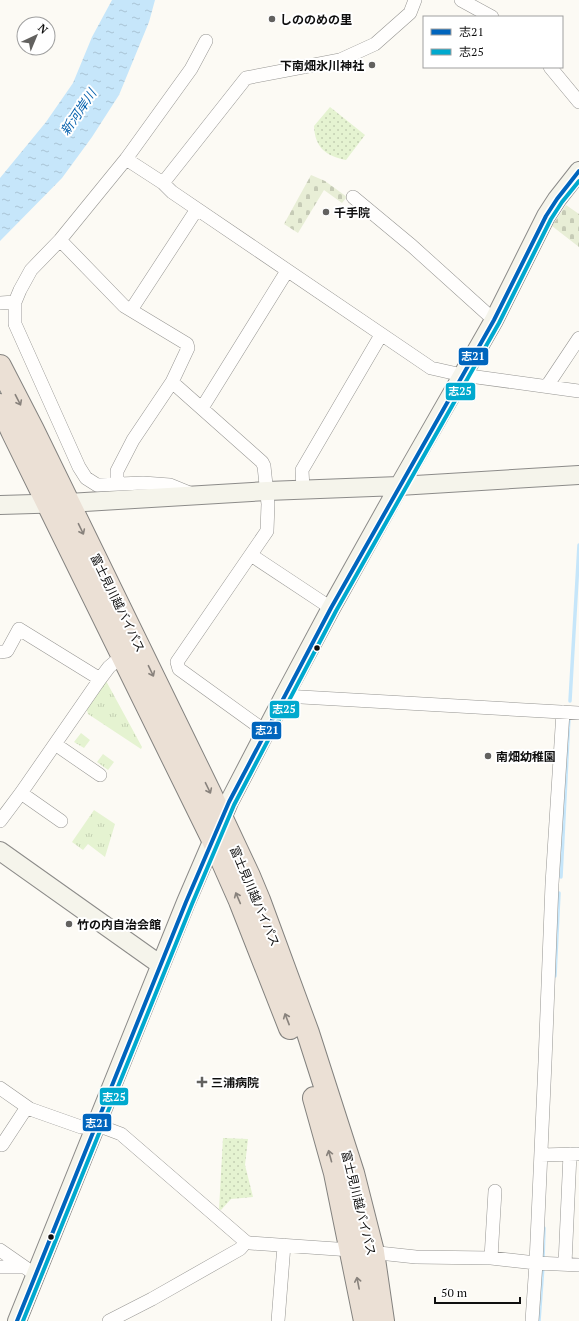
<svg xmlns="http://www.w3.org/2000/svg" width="579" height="1321" font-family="'PT Serif','Noto Sans JP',serif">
<defs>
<pattern id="grass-tufts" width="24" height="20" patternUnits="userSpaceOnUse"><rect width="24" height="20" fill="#e5f3d1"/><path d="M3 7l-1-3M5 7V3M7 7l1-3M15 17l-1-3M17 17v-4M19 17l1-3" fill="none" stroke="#c3cfb2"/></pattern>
<pattern id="cemetery-stones" width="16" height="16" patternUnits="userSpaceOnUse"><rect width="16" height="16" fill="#e8eed6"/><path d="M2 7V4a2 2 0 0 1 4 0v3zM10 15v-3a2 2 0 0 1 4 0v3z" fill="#c6cbb6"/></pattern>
<pattern id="garden-dots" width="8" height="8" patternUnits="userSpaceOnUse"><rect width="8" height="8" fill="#e5f3d1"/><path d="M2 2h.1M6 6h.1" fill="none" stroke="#c3cfb2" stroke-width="1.8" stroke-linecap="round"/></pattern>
<pattern id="water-ripples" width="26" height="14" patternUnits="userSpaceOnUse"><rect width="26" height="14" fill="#c6e6fa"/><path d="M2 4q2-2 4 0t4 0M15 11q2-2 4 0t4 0" fill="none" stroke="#a9c4d5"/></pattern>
</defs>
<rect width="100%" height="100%" fill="#fcfaf4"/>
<path fill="url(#grass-tufts)" d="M105,679L142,747L141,749L88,714L86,707Z
M81,733L90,740L84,748L74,742Z
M103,754L114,762L108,770L97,762Z
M94,810L115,824L105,857L88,844L83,850L72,842Z"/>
<path fill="url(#cemetery-stones)" d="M311,175L325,181L347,197L342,203L324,190L298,233L284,224Z
M566,205L579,214V247L552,226Z"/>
<path fill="url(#garden-dots)" d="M330,107L365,135L346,160C326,156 315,148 314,126Z
M223,1138L248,1139L245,1165L253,1197L231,1199L221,1210L219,1209Z"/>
<path fill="url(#water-ripples)" d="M112,0H155L149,22L119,95L92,137L62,178L0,241V178L46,122L73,83L92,37Z"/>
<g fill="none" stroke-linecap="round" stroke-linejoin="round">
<path stroke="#c6e6fa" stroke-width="3.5" d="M570,701L579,545
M561,877L569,717
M555,976L559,893
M543,1260L544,1228
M539,1321L543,1266"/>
<g stroke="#969592" stroke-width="14">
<path id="street" d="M461,0L492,17
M550,67L579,102
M126,159L163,183L172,192L431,368L462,375L579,391
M163,183L246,78L340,60L375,44L410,13L415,0
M353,197L412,246L494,320
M60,240L124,306L187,344L188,348L172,382L133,440L117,471V484
M0,303L15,302
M131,310L197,209
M172,382L262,462L264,466L268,504L267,531L177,662L179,669L265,731
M547,386L579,338
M202,408L287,271
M303,489L302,470L381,335
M192,494L170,485L143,483L97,485L86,478L79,467L15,324V302L20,290L31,270L60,240L126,159L191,69L206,41
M251,555L331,608
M0,652L7,651L19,629L100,679
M284,696L579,713
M55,744L100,775
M21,793L61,821
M0,821L21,793L100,679L109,667L122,656
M0,1088L30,1109L81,1127L105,1128L121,1134L246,1242L250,1243L351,1250L416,1257L491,1258L536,1263L579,1265
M2,1145L27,1107
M541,1155L577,1154
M0,1250L36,1275
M491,1258L495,1191
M565,1264L570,1154
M0,1267H24
M109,1321L152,1299L240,1249L246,1242
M278,1321L284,1245
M532,1321L536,1263L545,1062L552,884L563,712"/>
</g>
<g stroke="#8c8b89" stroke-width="20">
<path id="secondary" d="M0,505L68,503L267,491L399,486L579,475
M0,851L155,961L161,963
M17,1321L186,902L229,802L284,696L331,608L399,486L494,320L546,216L557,199L579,171"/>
</g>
<g stroke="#83827f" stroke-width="24">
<path id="highway" d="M0,366L33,430L210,793L249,876L259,900L308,1033L353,1173L373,1252L383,1321
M0,405L14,435L213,840L240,901L290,1028
M314,1098L335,1173L365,1321"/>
</g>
<use href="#street" stroke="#fffefd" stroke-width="13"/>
<use href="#secondary" stroke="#f5f4eb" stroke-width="18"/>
<use href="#highway" stroke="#ebe0d5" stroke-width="22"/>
<g stroke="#fff" stroke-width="7">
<path id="bus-1" d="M17,1321L186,902L229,802L331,608L494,320L546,216L557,199L579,171"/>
</g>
<g stroke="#fff" stroke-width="7">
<path id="bus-2" d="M23,1321L192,904L234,805L336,611L499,323L551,219L562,202L579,181"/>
</g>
<use href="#bus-1" stroke="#0065bd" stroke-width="4"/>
<use href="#bus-2" stroke="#00a9ce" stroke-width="4"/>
</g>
<defs><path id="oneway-shaft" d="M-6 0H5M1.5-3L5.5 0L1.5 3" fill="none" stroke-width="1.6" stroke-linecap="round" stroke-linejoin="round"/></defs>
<g stroke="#88827c">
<use href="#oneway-shaft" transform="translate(18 400) rotate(63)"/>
<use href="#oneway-shaft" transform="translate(81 529) rotate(64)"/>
<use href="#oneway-shaft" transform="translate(151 671) rotate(64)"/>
<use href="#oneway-shaft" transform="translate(208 788) rotate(64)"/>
<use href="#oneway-shaft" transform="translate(238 898) rotate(-113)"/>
<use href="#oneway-shaft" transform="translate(287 1019) rotate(-111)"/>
<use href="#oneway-shaft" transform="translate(330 1156) rotate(-105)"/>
<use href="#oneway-shaft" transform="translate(358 1283) rotate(-101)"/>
</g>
<g fill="#62615f" stroke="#fff" stroke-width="1.5">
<circle cx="272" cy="19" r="4"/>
<circle cx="372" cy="65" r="4"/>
<circle cx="326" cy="212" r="4"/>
<circle cx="488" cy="756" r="4"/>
<circle cx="69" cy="924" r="4"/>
<path d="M200 1076h4v4h4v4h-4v4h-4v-4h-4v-4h4z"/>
</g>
<g fill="#0f0f0f" stroke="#fff" stroke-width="1.5">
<circle cx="317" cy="648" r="3.5"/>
<circle cx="51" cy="1237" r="3.5"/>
</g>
<g text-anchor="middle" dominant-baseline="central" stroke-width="4" stroke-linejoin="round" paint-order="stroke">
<g font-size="12" font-weight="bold" fill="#0f0f0f" stroke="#fff" text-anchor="start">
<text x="280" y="19">しののめの里</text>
<text x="364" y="65" text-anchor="end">下南畑氷川神社</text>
<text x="334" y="212">千手院</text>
<text x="496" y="756">南畑幼稚園</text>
<text x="77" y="924">竹の内自治会館</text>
<text x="211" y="1082">三浦病院</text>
</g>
<g font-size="12" fill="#0f0f0f" stroke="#fff">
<text transform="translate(118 603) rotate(64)">富士見川越バイパス</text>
<text transform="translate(255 896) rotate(67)">富士見川越バイパス</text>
<text transform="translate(359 1203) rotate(76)">富士見川越バイパス</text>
</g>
<g font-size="13" font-style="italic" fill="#0a64af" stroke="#fff">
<text transform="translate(78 112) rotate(-56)">新河岸川</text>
</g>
</g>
<g stroke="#fff" stroke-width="1.5">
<rect x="458" y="347" width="31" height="19" rx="4" fill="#0065bd"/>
<rect x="445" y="382" width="31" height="19" rx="4" fill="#00a9ce"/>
<rect x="269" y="700" width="31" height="19" rx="4" fill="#00a9ce"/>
<rect x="251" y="721" width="31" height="19" rx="4" fill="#0065bd"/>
<rect x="99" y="1087" width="30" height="19" rx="4" fill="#00a9ce"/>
<rect x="82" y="1113" width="30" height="19" rx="4" fill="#0065bd"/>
</g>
<g font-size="11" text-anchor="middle" font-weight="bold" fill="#fff">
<text x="473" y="360">志21</text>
<text x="460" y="395">志25</text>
<text x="284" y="713">志25</text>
<text x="267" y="734">志21</text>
<text x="114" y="1101">志25</text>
<text x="97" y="1127">志21</text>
</g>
<rect x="423" y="16" width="140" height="52" fill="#ffffff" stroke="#9f9f9f"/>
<rect x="431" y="29" width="20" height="6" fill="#0065bd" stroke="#9f9f9f"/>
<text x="459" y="36" font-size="12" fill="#0f0f0f">志21</text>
<rect x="431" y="49" width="20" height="6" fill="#00a9ce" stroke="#9f9f9f"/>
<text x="459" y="56" font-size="12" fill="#0f0f0f">志25</text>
<g transform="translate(36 36) rotate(44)"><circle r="19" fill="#ffffff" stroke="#9f9f9f"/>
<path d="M0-3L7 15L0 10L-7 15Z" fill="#62615f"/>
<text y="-6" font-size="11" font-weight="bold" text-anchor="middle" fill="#0f0f0f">N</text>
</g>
<path d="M435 1297v6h85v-6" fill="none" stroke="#0f0f0f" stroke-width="2"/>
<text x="441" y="1297" font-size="12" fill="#0f0f0f" stroke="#ffffff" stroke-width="3" paint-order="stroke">50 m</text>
</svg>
